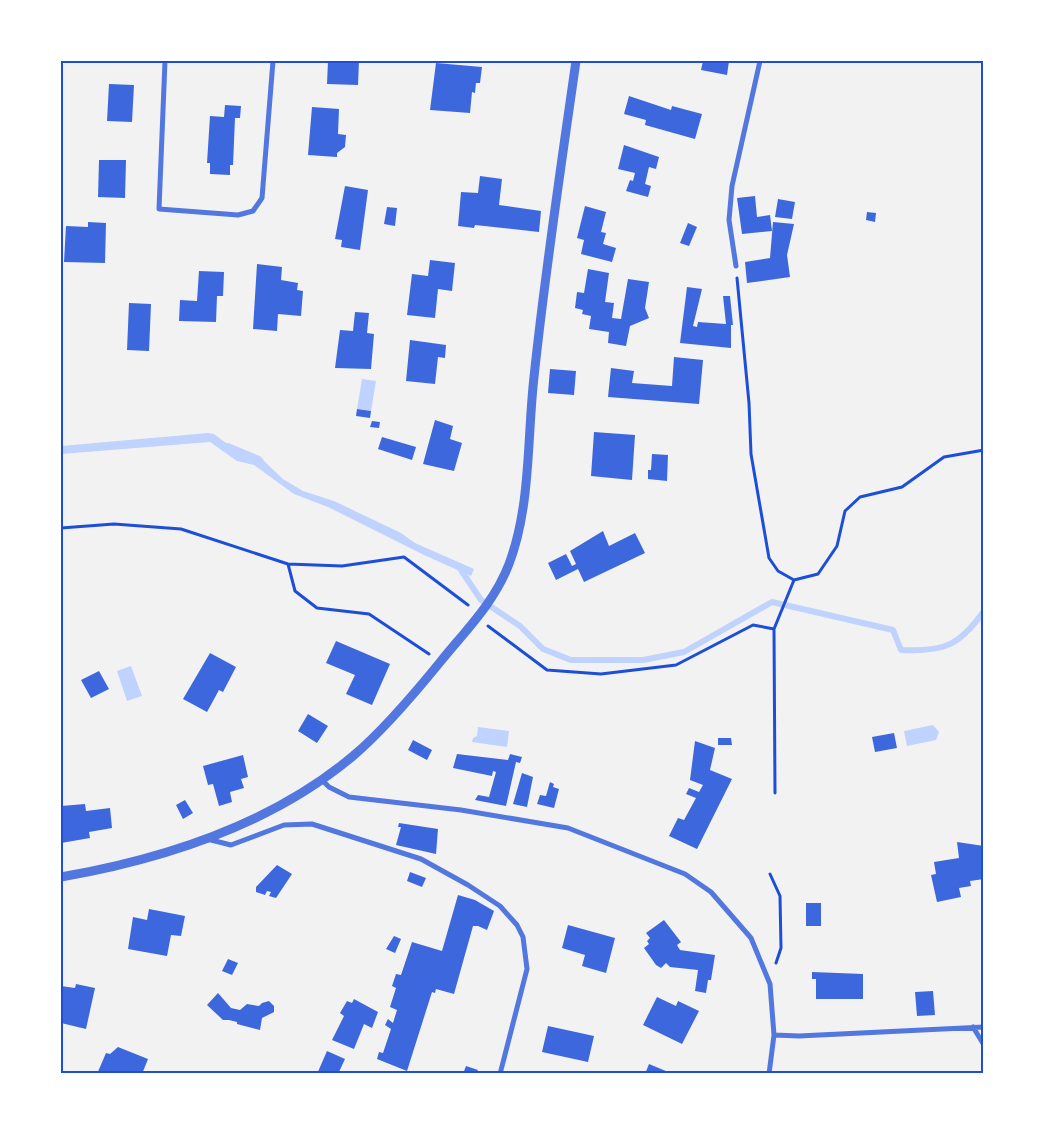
<svg xmlns="http://www.w3.org/2000/svg" width="1045" height="1135" font-family="Arial,sans-serif">
<rect width="100%" height="100%" fill="#f2f2f2"/>
<path fill="#bfd3fe" d="M362,379L376,381L371,411L357,409Z
M208,433L214,434L239,453L264,461L283,479L303,491L334,501L401,533L415,543L474,569L471,576L424,555L328,507L294,494L254,465L237,461L210,442L61,454V446Z
M131,666L142,696L127,701L117,671Z
M933,725L939,732L936,740L907,746L904,731Z
M478,727L509,731L507,747L472,742L473,738L477,736Z"/>
<g fill="none" stroke-linecap="round" stroke-linejoin="round">
<path stroke="#bfd3fe" stroke-width="6" d="M228,446L259,459L264,466
M459,567L481,600L520,626L543,649L571,660H643L684,652L772,602L893,630L901,650C944,652 959,646 984,611"/>
</g>
<path fill="#3d67dc" d="M328,61H359L358,85L327,84Z
M703,61H729L727,75L701,70Z
M436,63L482,67L480,83H476L475,93L472,92L470,113L430,110Z
M109,84L134,85L132,122L107,121Z
M629,96L671,110L672,106L702,114L695,139L645,125L646,120L624,114Z
M225,105L241,106L240,118H235L233,165H230V175L210,174V163H207L210,116L224,117Z
M312,107L339,109L338,134L346,135L345,147L337,153V157L308,155Z
M624,145L659,157L656,169L649,167L645,184L651,186L648,197L626,191L630,180L633,181L635,173L618,169Z
M99,160H126L125,198L98,197Z
M480,176L502,179L499,205L541,211L539,232L475,225L474,228L458,226L461,192L478,193Z
M345,186L368,190L360,250L341,247L342,240L335,239Z
M755,196L757,217L770,215L772,231L742,234L737,198Z
M778,199L795,202L792,219L775,217Z
M585,206L606,212L601,232L606,233L603,244L616,248L612,262L581,254L584,240L577,238Z
M387,207L397,208L395,226L384,224Z
M867,212L876,213L875,222L866,220Z
M88,222L106,223L105,263L64,262L66,226L88,227Z
M773,222L794,224L787,255L790,277L747,283L745,262L770,258Z
M688,223L697,227L689,246L680,243Z
M430,260L455,263L452,291L438,289L435,318L407,315L412,274L428,276Z
M257,264L282,267L281,280L298,283L297,290L303,291L301,316L278,314L277,331L253,329Z
M588,269L609,273L605,302L614,303L612,318L621,319L628,279L649,282L645,308L649,318L630,326L626,346L608,343L609,332L589,329L591,316L582,314L583,310L575,308L577,292L584,293Z
M199,271L224,272L223,296H217L216,322L179,321L180,300L197,301Z
M687,287L702,289L693,326L697,327L698,322L726,324L723,296H730L733,325H731V348L680,343Z
M129,303L151,304L149,351L127,350Z
M355,312L369,313L367,333L374,334L371,369L335,368L340,330L353,331Z
M410,340L446,345L445,358L438,357L435,384L406,381Z
M674,357L703,360L699,404L608,397L611,368L634,371L632,383L672,386Z
M550,369L576,371L574,395L548,393Z
M357,409L371,411L370,418L356,416Z
M435,420L453,426L450,439L462,443L454,471L423,464Z
M372,421L380,422L379,428L370,427Z
M594,432L635,435L632,480L591,476Z
M382,437L416,447L412,460L378,449Z
M652,454L668,455L667,481L648,479V470H651Z
M603,531L609,546L635,533L645,553L584,582L578,569L556,580L548,563L566,554L572,566L576,564L570,551Z
M336,641L390,664L372,705L346,694L355,675L326,663Z
M210,653L236,667L223,692L219,690L207,712L183,699Z
M99,671L109,689L91,698L81,680Z
M308,714L328,726L317,743L298,731Z
M894,733L897,748L875,752L872,737Z
M718,738H731L732,745H718Z
M413,740L432,750L427,760L408,750Z
M695,741L715,748L710,770L732,779L697,849L669,836L678,818L684,820L696,798L686,794L689,788L699,792L703,785L690,780Z
M457,754L508,760L510,754L522,757L520,763L516,762L506,806L475,800L478,795L489,797L496,772L493,771L492,776L453,768Z
M243,755L248,777L241,779L244,788L230,792L232,802L219,806L213,784L208,785L203,766Z
M522,773L533,777L527,807L513,804Z
M550,782L554,784L553,787L559,789L554,808L537,804L540,795L546,796Z
M185,800L193,813L183,819L176,805Z
M85,804L86,811L110,808L112,828L89,832L90,838L61,843V806Z
M399,823L438,829L436,854L396,845L401,827H398Z
M957,842L984,846V879L970,881L971,886L959,888L961,897L937,902L931,875L936,874L934,862L959,858Z
M277,865L292,874L276,898L269,896L271,892L267,891L265,895L256,892V887Z
M410,872L426,878L422,887L407,881Z
M458,895L475,900L494,911L487,930L478,926H473L454,994L436,989L435,993L432,992L407,1071L377,1059L379,1052L383,1053L391,1029L385,1025L388,1019L393,1023L397,1010L390,1007L396,988L392,986L396,974L401,975L412,942L442,951Z
M806,903H821V926H806Z
M149,909L185,916L181,936L171,935L167,956L128,949L133,917L147,920Z
M664,920L681,942L677,945L680,950L715,955L711,980H708L706,993L695,991L698,970L670,967L666,963L661,968L656,965L644,948L649,944L647,941L650,938L646,933Z
M568,925L615,938L606,973L582,966L585,955L562,948Z
M394,936L401,939L395,953L386,949Z
M228,959L238,963L232,975L222,971Z
M812,972L863,974V999H816V979H812Z
M76,984L95,988L86,1029L61,1023V986L75,988Z
M933,991L935,1015L917,1016L915,992Z
M218,993L231,1008L240,1010L247,1004L259,1006L262,1003L269,1001L274,1006V1012L262,1018L260,1030L237,1024V1022L229,1020H223L207,1005Z
M657,997L676,1006L678,1001L699,1011L682,1044L643,1025Z
M354,999L378,1012L372,1028L364,1024L354,1049L332,1040L344,1016L340,1013L347,1001L352,1003Z
M548,1026L594,1036L588,1062L542,1052Z
M118,1047L148,1059L142,1074H97L106,1053L110,1054Z
M327,1051L345,1059L338,1074H317Z
M649,1064L673,1074H645Z
M466,1066L478,1070L476,1074H463Z"/>
<g fill="none" stroke-linecap="round" stroke-linejoin="round">
<path stroke="#1d4ed8" stroke-width="3" d="M737,278L749,403L751,454L769,558L778,571L794,580L818,574L837,546L845,511L860,497L902,487L944,457L984,450
M61,528L114,524L181,529L288,564L342,566L404,557L468,605
M288,564L295,591L317,608L369,614L429,654
M488,626L547,670L601,674L676,665L753,625L774,629
M775,793L774,629L794,580
M770,874L780,896L781,948L776,963"/>
<path stroke="#5277de" stroke-width="5" d="M165,61L159,209L238,215L253,211L262,198L273,61
M736,266L729,220L732,186L760,61
M322,780L329,787L349,797L461,810L568,828L685,874L711,892L751,938L770,984L774,1035L769,1074
M207,839L231,845L284,825L312,824L421,859L468,885L500,906L517,925L523,937L527,969L500,1074
M973,1027L984,1045
M774,1035L799,1036L984,1027"/>
<path stroke="#5277de" stroke-width="9" d="M61,877C164,859 271,825 353,756C384,730 415,693 441,661C466,630 494,603 509,564C531,506 527,439 534,377C545,272 561,166 576,61"/>
</g>
<rect width="1045" height="1135" fill="none" stroke="#ffffff" stroke-width="125"/>
<rect x="62" y="62" width="920" height="1010" fill="none" stroke="#1d4ed8" stroke-width="2"/>
</svg>
